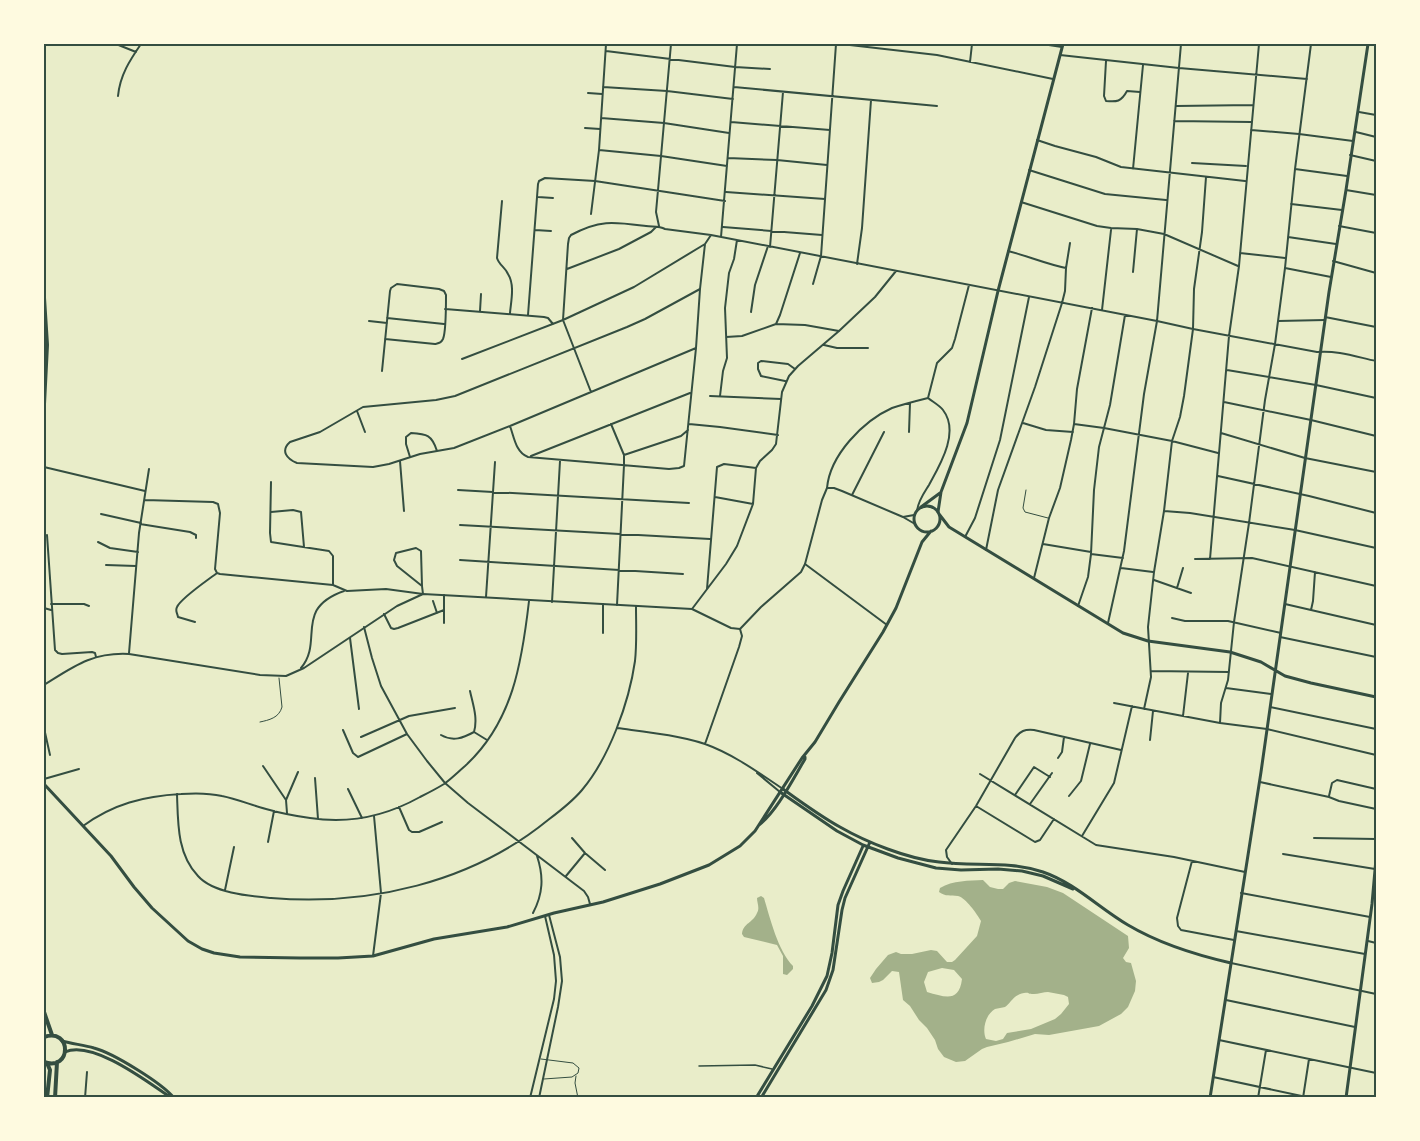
<svg xmlns="http://www.w3.org/2000/svg" width="1420" height="1141" font-family="'Nunito Sans',sans-serif">
<rect width="100%" height="100%" fill="#e9edc9"/>
<path fill="#a3b18a" fill-rule="evenodd" d="M983,880L990,887L998,889H1003L1009,883L1015,881L1047,887L1063,893L1128,936L1129,948L1123,958L1126,962L1131,963L1136,981L1135,991L1128,1007L1121,1014L1099,1026L1049,1035L1035,1034L1008,1042L987,1047L982,1049L965,1061L956,1062L944,1057L938,1049L935,1040L927,1028L919,1020L910,1006L903,1000L899,972L892,971L883,980L879,982L872,983L870,978L876,969L888,955L896,952L901,954H912L931,950L937,951L947,962H952L955,960L977,936L981,921C977,914 966,898 958,896C950,895 946,897 939,892L940,888C953,880 969,881 983,880ZM942,968L954,970L962,979C959,1003 945,997 927,992L924,982L928,972ZM1048,992L1064,995L1068,997L1069,1004L1061,1014L1055,1019L1031,1029L1007,1033L1003,1039L996,1041L986,1039C982,1030 985,1015 995,1009C998,1008 1002,1008 1005,1007C1011,1003 1013,995 1024,993C1031,992 1026,994 1034,994C1038,994 1044,992 1048,992Z
M761,896L764,898C770,918 778,951 793,966V969L787,975L783,974V956L777,945L744,937L742,934C743,923 753,923 757,913C760,908 757,903 757,898Z"/>
<g fill="none" stroke-linecap="round" stroke-linejoin="round">
<path stroke="#344e41" stroke-width="1" d="M1026,490L1023,508L1025,512L1048,518
M260,722C269,720 279,718 282,707L279,678
M541,1059L573,1063L579,1068L578,1073L572,1077L544,1079
M576,1076L575,1083L578,1098"/>
<path stroke="#344e41" stroke-width="1.5" d="M699,1066L755,1065L772,1069"/>
<path stroke="#344e41" stroke-width="2" d="M116,44L136,52
M841,44L937,55L1053,79
M1042,44L1062,47
M606,51L735,67L770,69
M1060,55L1179,68L1307,79
M1106,61L1104,96L1106,101C1117,102 1121,102 1127,91L1140,92
M970,62L972,44
M603,87L667,91L733,99
M734,87L937,106
M588,93L602,94
M118,96C120,75 130,60 141,44
M1176,106L1253,105
M1359,112L1376,115
M601,118L664,123L729,133
M1174,121L1251,122
M731,122L830,130
M585,128L600,129
M1251,130L1299,134L1353,141
M1356,132L1376,137
M1037,140L1055,146L1096,157L1121,167L1245,181
M599,150L661,156L727,166
M1350,155L1376,161
M728,158L777,160L827,165
M1192,163L1246,166
M1133,169L1143,65
M1295,169L1347,176
M1029,170L1105,194L1166,200
M1346,190L1376,195
M726,192L825,199
M538,197L553,198
M502,201L497,258C499,265 505,267 508,274C515,285 511,301 510,313
M1021,202L1097,226L1111,228L1137,229L1164,234L1238,266
M1291,204L1342,210
M591,214L599,150L606,44
M659,226L656,212L658,190L671,44
M1339,226L1376,233
M723,227L822,235
M535,230L551,231
M721,237L737,44
M1288,237L1336,244
M770,247L783,92
M1008,251C1028,256 1046,264 1066,268
M1240,253L1285,258
M1333,261L1376,273
M857,264L862,228L871,100
M1285,268L1331,277
M567,269L619,249L651,232L656,227
M1133,272L1137,229
M813,284L821,256L836,44
M445,309L544,317L548,318L553,324
M1102,310L1111,230
M480,311L481,294
M751,312L755,285L768,246
M528,315L538,184L539,181L545,178L595,181L725,201
M1325,317L1376,327
M387,318L444,324
M369,321L387,323
M1278,321L1325,320
M776,324L805,325L839,331
M726,337L742,336L776,324L780,315L800,253
M824,345L837,348H868
M696,348L510,426L454,448L420,454L389,464L373,467L297,463C287,459 280,451 290,442L320,432L363,407L436,400L455,396L627,327L645,319L700,289
M462,359L563,320L634,287L705,244
M1227,370L1316,385L1376,398
M382,371L390,291L391,288L397,284L439,289L444,291L446,295C446,304 446,332 443,339C441,343 439,343 435,344L385,339
M785,381L761,376L758,369V363L761,361L788,364L795,369
M591,392L563,320L568,244L569,238L571,235C600,219 615,222 646,226C653,227 659,226 665,229L711,235L1157,321L1193,329L1317,352C1337,350 1357,357 1376,361
M710,396L781,399
M720,396L723,371L727,358L725,308L729,273L734,259L737,240
M928,398L937,363L952,348L955,339L969,285
M1224,402L1311,420L1376,436
M357,411L365,432
M1023,423L1046,430L1073,432
M611,424L624,455V465L617,605
M689,424L720,427L778,435
M1074,424L1104,428L1172,441L1218,453
M510,426C514,437 516,453 528,457L669,469L679,468L684,466L696,348L700,289L705,244L711,235
M909,432L910,403
M1221,433L1305,458L1376,472
M624,455L681,436L688,430
M531,456L690,393
M410,457L406,444V437L411,433C427,434 432,435 437,451
M400,461L404,511
M44,467L145,491
M1218,476L1309,496L1376,513
M271,482L270,533L271,542L329,551L333,556V585
M827,488C830,455 863,421 892,408C904,404 916,401 928,398
M458,490L689,503
M852,495L884,432
M715,497L753,504
M145,500L213,502L218,504L220,513L215,569L217,573L220,574L333,585L347,591L386,589L423,594L422,586L397,566L394,560L396,553L416,548L421,551L422,586
M917,511C918,501 924,493 929,485C940,465 960,432 943,410C939,405 933,402 928,398
M1164,511L1190,513L1295,530L1376,548
M271,512L293,510L301,512L304,547
M101,514L141,523
M140,524L190,532L196,535V538
M460,525L710,539
M47,535L55,650L58,653L62,654L92,652L95,653L96,657
M965,537L975,518L1000,440L1029,297
M98,542L110,548L138,552
M1043,544L1091,552
M986,550L998,490L1035,387L1062,303L1065,291L1066,268L1070,243
M1091,554L1123,558
M1195,559L1252,558L1376,586
M1210,559L1229,336L1239,266L1259,44
M460,560L683,574
M805,564L887,625
M106,565L136,566
M1121,568L1153,572
M1034,578L1049,518L1060,488L1071,440L1074,424L1077,389L1092,308
M1154,580L1191,593
M1177,588L1183,568
M707,589L717,467L724,464L756,468
M486,597L495,462
M433,601L437,613
M552,602L560,461
M51,604H84L89,606
M1285,604L1376,625
M1078,606L1088,577L1091,554L1094,490L1099,447L1110,405L1125,315
M44,608L51,610
M692,609L726,564L737,546L753,504L756,468L760,461L772,450L776,444L782,392L789,376L798,366L839,331L875,297L896,271
M444,610V623
M1311,610L1313,601L1315,572
M384,614L391,628L394,629L398,628L444,610V595
M1172,618L1185,621H1228L1281,633
M195,622L178,617C177,612 175,611 177,607C181,598 208,580 217,573
M1108,623L1124,551L1144,394L1157,321L1181,44
M364,627L372,658L381,686L407,734L427,761L445,783L468,803L584,891L588,897L590,904
M603,633V604
M1280,637L1376,657
M350,638L359,709
M129,653L139,533L149,469
M301,668C324,641 293,609 344,591
M1151,671L1229,672
M1226,688L1271,694
M1114,703L1220,723L1267,729L1376,755
M1270,707L1376,729
M1144,709L1151,677L1148,627L1154,572L1164,511L1172,441L1180,417L1184,396L1193,329L1194,289L1202,232L1206,177
M1183,716L1188,673
M1220,723L1221,703L1228,680L1234,622L1249,523L1265,400L1275,344L1285,268L1295,169L1311,44
M44,728L50,755
M617,728C646,732 677,735 705,744C733,754 759,773 783,789
M343,730L353,753L358,757L407,734
M474,732L487,740
M441,735C453,742 463,738 474,732C478,718 473,705 470,691
M361,737L409,716L455,708
M1150,740L1153,711
M705,744L739,647L742,636L740,629
M1058,758L1062,752L1064,737
M263,766L286,800L287,813
M757,773L780,792
M980,774L1096,845L1174,857L1245,872
M315,778L318,819
M44,779L79,769
M1260,782L1329,797L1339,801L1376,809
M348,789L362,818
M177,794C178,823 177,854 198,876C213,893 249,896 271,898C368,906 471,883 548,820C560,811 572,802 582,790C609,758 629,703 635,661C637,643 636,624 636,606
M1015,795L1034,767L1050,777
M1069,796L1081,781L1090,744
M1329,796L1332,783L1337,780L1376,789
M286,800L298,772
M1030,804L1052,773
M976,806L1035,842L1040,840L1054,819
M399,807L409,830L412,832H419L442,822
M83,826C113,804 144,796 181,794C194,793 209,793 222,796C237,799 251,805 266,809C280,813 295,816 310,818C348,824 386,816 420,797C428,793 436,789 444,784C451,779 458,772 465,766C513,722 522,662 529,601
M1082,836L1114,783L1132,706
M572,838L585,853L605,870
M1314,838L1376,839
M268,842L274,811
M1283,854L1375,869
M1192,861L1177,918L1178,926L1181,930L1234,940
M952,864L947,857L946,850L976,806L1015,738C1020,731 1025,729 1034,730L1121,750
M566,876L585,853
M225,890L234,847
M1241,893L1370,917
M533,913C543,894 544,877 537,856
M1236,931L1365,954
M1368,941L1376,943
M373,956L381,893L374,816
M1226,1000L1355,1027
M1219,1040L1376,1073
M1213,1077L1311,1098
M85,1098L87,1072
M530,1098L554,999L556,981L554,955L545,916
M539,1098L558,1007L562,981L560,957L549,915
M1258,1098L1266,1050
M1303,1098L1309,1059"/>
<path stroke="#344e41" stroke-width="2" d="M903,517L914,515
M44,685C73,667 92,652 129,654L260,675L286,676L304,668L397,606L423,594L692,609L731,628L740,629L761,607L801,572L805,564L822,500L827,488H834L842,491L903,517L915,524
M1231,963L1376,994"/>
<path stroke="#344e41" stroke-width="3" d="M921,507L940,493
M938,512L941,492L967,423L998,291L1063,44
M783,789C801,802 820,816 840,827C866,842 908,859 939,862C974,867 1008,860 1043,872C1075,883 1099,908 1128,925C1160,944 1196,955 1231,963
M780,792L837,831L863,845L898,858L936,868L961,870L998,869L1022,871L1043,876L1073,889
M62,1041C73,1044 84,1045 94,1048C113,1053 162,1083 174,1098
M65,1052C92,1040 145,1080 167,1095L173,1098
M756,1098L812,1006L827,976L832,953L838,905L843,891L863,846
M761,1098L826,990L833,970L842,910L845,898L870,842"/>
<path stroke="#344e41" stroke-width="3" d="M914 519a13 13 0 1 1 26 0a13 13 0 1 1-26 0Z
M939,514L949,527L1123,633L1148,641L1230,652L1261,662L1285,676L1311,683L1376,697
M44,784L111,856L134,887L152,908L188,941L202,949L214,953L240,957L300,958H338L373,956L434,939L507,927L554,913L603,902L660,884L709,865L740,846L755,831L802,758L815,742L839,702L883,632L896,608L922,542L931,531
M759,825C777,811 793,779 805,759V757
M1210,1098L1261,772L1329,292L1346,190L1368,44
M1346,1098L1372,904L1376,859"/>
<path stroke="#344e41" stroke-width="4" d="M44,298L47,345L44,404
M44,1012L52,1035
M44,1037C72,1027 72,1072 44,1062
M47,1063L50,1070L47,1098
M55,1098L57,1062"/>
</g>
<rect width="1420" height="1141" fill="none" stroke="#fefae0" stroke-width="90"/>
<rect x="45" y="45" width="1330" height="1051" fill="none" stroke="#344e41" stroke-width="2"/>
</svg>
